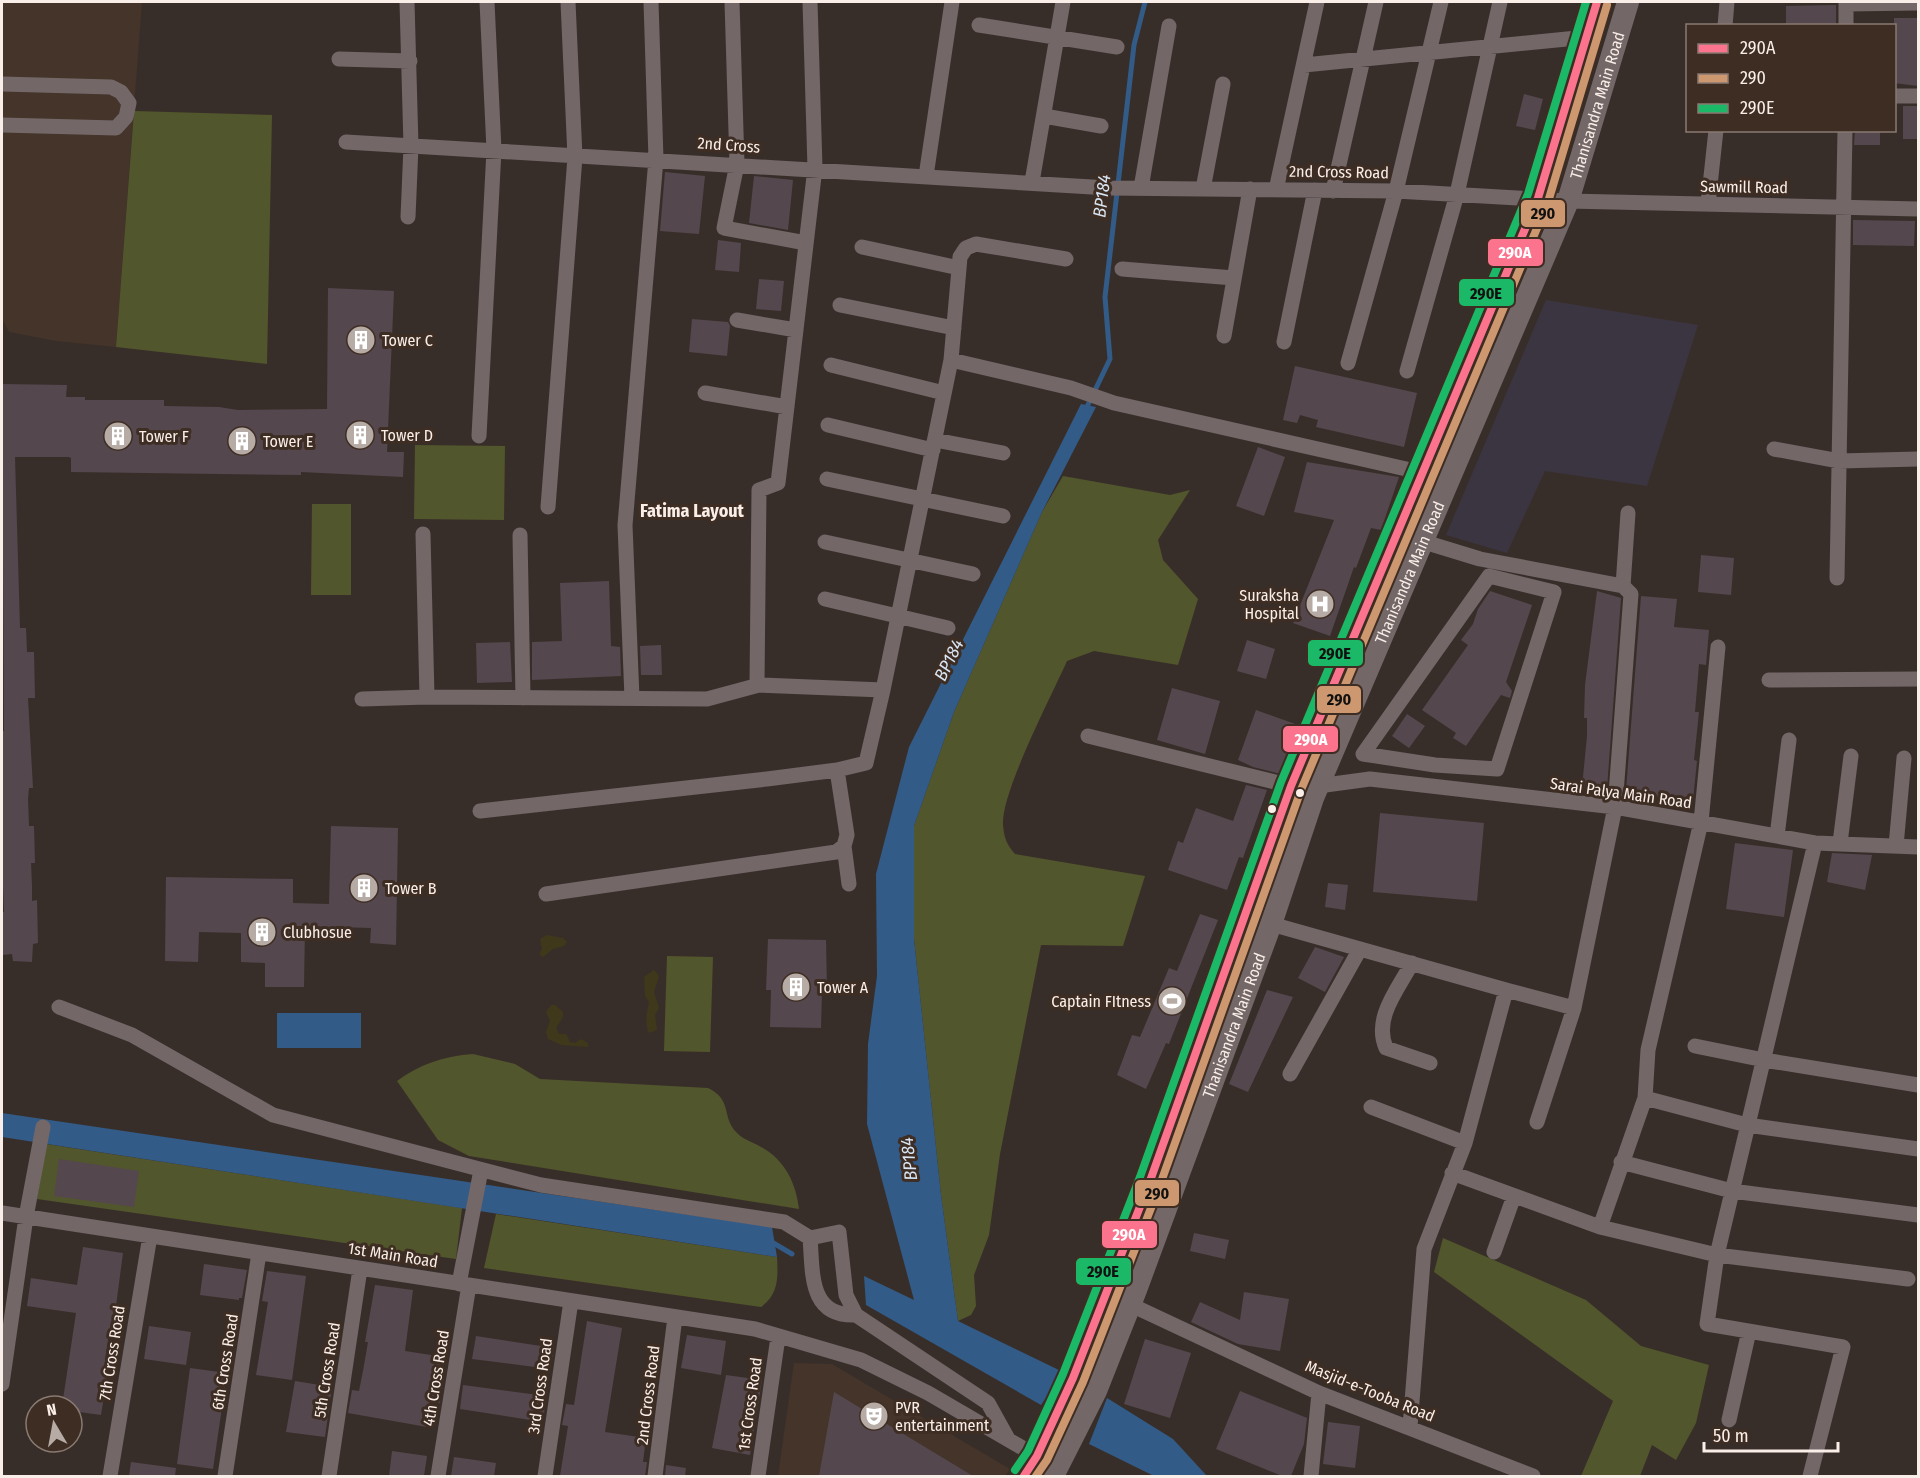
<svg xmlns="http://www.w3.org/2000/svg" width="1920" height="1478" font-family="'Fira Sans Condensed',sans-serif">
<rect width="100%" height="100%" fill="#382e29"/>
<path fill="#44342a" d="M2,2H142L116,347L56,341L9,332L2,318Z
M794,1363L832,1364L1010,1469L1005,1476H778Z"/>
<path fill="#3b3542" d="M1546,300L1698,325L1647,486L1545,471L1507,553L1446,535Z"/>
<path fill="#52562c" d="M134,111L272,115L267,364L116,347Z
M415,445L505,446L504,520L414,519Z
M1063,476L1170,495L1190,490L1158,540L1163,560L1198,599L1178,665L1094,651L1067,661C1052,695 1001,792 1003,825C1004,838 1007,845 1015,854L1145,876L1123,946L1041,945L1000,1154L989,1235L974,1275L976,1306L971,1315L958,1321L941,1195L914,939V826L954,712L1042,512Z
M312,504H351V595H311Z
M667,956L713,957L710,1052L664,1051Z
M473,1054L515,1064L540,1079L708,1088C733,1100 721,1117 737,1133C744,1140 753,1142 761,1147C785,1160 796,1183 799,1209L469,1156L438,1140L397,1081C420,1064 444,1056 473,1054Z
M46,1144L462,1208L456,1259L37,1199Z
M496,1214L777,1257C778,1277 779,1294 761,1307L484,1268Z
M1443,1238L1586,1300L1641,1346L1709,1365L1696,1423L1676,1460L1652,1445L1640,1476H1581L1613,1401L1434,1272Z"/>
<path fill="#40381a" d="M547,935L563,938L567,942L564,946L553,949L543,957L539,954L542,949L540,939Z
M654,970L659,976L654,992L659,1008L655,1015L657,1030L649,1033C644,1024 647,1012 649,1002L645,996L644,977Z
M551,1005H555L563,1012V1017L556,1028L559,1034H566L570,1042L575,1043L581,1039L588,1043V1047L561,1045L548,1039L546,1032L550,1021L546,1012Z"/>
<path fill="#335b87" d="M1081,404L1096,407L1042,512L954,712L914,826V939L941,1195L958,1321L1063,1372L1041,1405L866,1305L864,1276L914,1300L867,1124L868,1044L877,976L876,874L909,747Z
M277,1013H361V1048H277Z
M2,1113L772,1227L777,1257L2,1137Z
M1107,1398L1173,1439L1207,1476H1154L1089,1444Z"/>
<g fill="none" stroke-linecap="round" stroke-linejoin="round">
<path stroke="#335b87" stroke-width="5" d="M1085,411L1110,359L1105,297L1134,45L1145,2
M770,1241L792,1254"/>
</g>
<path fill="#55474e" d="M1836,5V26H1786V6Z
M1894,18H1918V86L1894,83Z
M1524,94L1543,99L1535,130L1516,126Z
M1903,106H1918V139H1903Z
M1855,130H1880V145H1854Z
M665,172L705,176L699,234L660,231Z
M754,176L793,180L788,230L749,223Z
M1853,220L1915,221L1914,246L1853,245Z
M718,240L741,243L739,272L715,270Z
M759,279L784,281L781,311L756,309Z
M328,288L394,291L387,452H404L403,477L301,472V475L71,472V458L69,457H15L20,628H26L27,652H34L35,698H28L33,788H29L28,799L29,826H34L35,863H31L32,886V901L37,900L38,943L33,944L32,962L13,961L12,954L2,955V912H4L2,860V731H4L2,384L67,385L66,397H85V400H164V406L219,407L238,410L327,409Z
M692,319L728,322L730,326L727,356L689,352Z
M1295,366L1417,393L1404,447L1316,427L1318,420L1300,415L1297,423L1283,420Z
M1258,447L1285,457L1264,516L1236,506Z
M1307,462L1399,477L1381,530L1371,528L1356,568L1354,567L1330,636L1293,623L1334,520L1294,512Z
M1701,555L1734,558L1731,595L1698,592Z
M609,581L611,646L620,647L621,676L532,680V642L562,641L560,583Z
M1490,591L1532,605L1506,682L1512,691L1510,698L1501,695L1466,746L1453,738L1456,733L1422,710L1468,645L1461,640L1473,624L1478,609Z
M1597,591L1621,598L1607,789L1582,787L1587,736V718H1584L1585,685Z
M1641,596L1677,599L1674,627L1709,630L1706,665L1699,664L1695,712H1699L1694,760L1697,761L1693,800L1630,794L1631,791H1626Z
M1247,640L1275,649L1266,679L1237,671Z
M510,642L512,682L477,683L476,643Z
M661,645L662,675H641L640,646Z
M1172,688L1220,701L1205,754L1157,740Z
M1256,710L1298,725L1281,774L1253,767L1238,760Z
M1407,714L1425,726L1409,748L1392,736Z
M1246,785L1267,790L1243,858L1239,857L1227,890L1168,870L1178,841L1183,843L1196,808L1233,821Z
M1380,813L1484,823L1477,901L1373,892Z
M331,826L398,828L396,945L370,943L371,928L305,926L304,987H265V963L241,962V933L199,932L198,962L165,961L166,877L293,879V903L329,904Z
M1735,843L1793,850L1784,917L1726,909Z
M1832,853L1872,855L1865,890L1827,882Z
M1328,883L1348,885L1345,910L1325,907Z
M1200,914L1218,920L1169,1044L1166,1043L1146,1089L1117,1075L1132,1035L1140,1037L1169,968L1177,971Z
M768,939L826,940L827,991H822L821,1028L770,1027L771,990H766Z
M1315,947L1344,957L1325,992L1298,978Z
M1267,990L1293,997L1248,1092L1229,1084Z
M59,1159L139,1171L134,1207L54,1196Z
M1194,1233L1229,1240L1225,1259L1190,1251Z
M83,1247L123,1253L114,1321H111L105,1359H110L101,1415L72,1411V1406H62L76,1313L27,1306L31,1278L77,1285Z
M204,1264L247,1270L242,1298H239V1300L200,1295Z
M267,1271L306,1276L292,1380L256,1375L268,1302L262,1301Z
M375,1285L413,1290L405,1351L444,1357L440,1403L431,1401L427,1427L348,1413L352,1390L359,1391L363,1371L368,1342H365Z
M1244,1292L1289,1299L1280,1351L1238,1344L1191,1322L1200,1302L1240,1320Z
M587,1321L622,1328L605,1432L646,1438L643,1462H647L645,1476H560L568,1426L562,1425L566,1404L574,1405Z
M149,1326L191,1332L186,1365L144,1359Z
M687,1335L726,1341L721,1375L681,1368Z
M476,1336L554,1348L550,1369L472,1359Z
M1145,1339L1191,1353L1170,1418L1124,1404Z
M190,1368L227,1373L213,1469L177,1464Z
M726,1375L762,1380L750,1455L712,1448Z
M295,1381L332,1387L325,1437L286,1432Z
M463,1385L546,1396L543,1422L460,1409Z
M1240,1391L1307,1418L1304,1444L1291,1476H1282L1216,1449Z
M834,1392L973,1476H819Z
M1328,1422L1360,1426L1355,1468L1323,1464Z
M392,1451L427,1456L424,1476H389Z
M454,1457L496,1463L494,1476H451Z
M131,1462L176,1468L175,1476H129Z
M666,1465L686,1468L685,1476H665Z"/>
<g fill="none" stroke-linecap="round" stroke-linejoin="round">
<path stroke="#736768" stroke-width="15" d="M407,2L411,146L408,217
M732,2L737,164L724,228L806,243
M1846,4L1918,3
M979,25L1117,47
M1725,26L1727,2
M1846,26V2
M339,59L410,61
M1304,65L1587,37
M2,84L111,87L121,92L129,103L126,117L116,128L2,125
M1894,96H1918
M1044,116L1101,126
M346,142L1109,188L1396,191L1568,201L1918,209
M926,176L952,2
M1032,182L1063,2
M1141,188L1169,26
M1203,189L1223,84
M1276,190L1317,2
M1333,191L1376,2
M1708,204L1716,130
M862,247L959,268
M1122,269L1234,278
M840,305L954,328
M737,320L796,330
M1224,336L1250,189
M1284,342L1315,190
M951,360L960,257L966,248L976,244L1066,259
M1348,363L1396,191L1441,2
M831,365L944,393
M1407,371L1457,194L1500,2
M705,393L787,407
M828,425L933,450
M479,436L494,150L487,2
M935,440L1003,453
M1774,449L1839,461L1918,459
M827,479L1003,516
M548,507L575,157L568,2
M423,534L427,697L707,699L759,685L883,690L951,360L1071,388L1114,403L1424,473
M520,535L523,698
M825,542L973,574
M1489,576L1554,592L1497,769L1435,765L1363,754Z
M1837,578L1845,130
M1623,586L1628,513
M825,599L948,628
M1769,680L1918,679
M757,685L759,490L778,483L815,168L810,2
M632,698L625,525L656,159L651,2
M362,699L427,697
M1088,736L1291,786H1318L1370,779L1615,807L1815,843L1918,847
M480,811L767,779L837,770L866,763L883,690
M1777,836L1789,740
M1840,843L1851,756
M844,846L849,884
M1896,846L1904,758
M546,894L836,852L844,846L847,835L837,770
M1271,924L1506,990
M1412,963C1398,989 1373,1018 1386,1048L1430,1063
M59,1007L132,1035L273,1115L541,1185L784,1222L810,1238L839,1232L846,1295L856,1315L988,1403L1008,1439
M1695,1046L1764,1060L1918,1085
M1290,1074L1360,949
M1645,1098L1747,1125L1918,1149
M1371,1107L1465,1143
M1537,1122L1574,1008
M1621,1162L1732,1191L1918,1215
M1452,1173L1600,1227L1717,1255L1908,1279
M2,1213L755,1329L861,1360L928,1393L1045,1461
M1600,1227L1645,1098L1648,1050L1701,822L1718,647
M810,1238C813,1272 808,1317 856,1315
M1494,1252L1514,1196
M459,1284L481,1170
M1129,1304L1319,1393L1533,1476
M2,1384L26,1217L43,1127
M1729,1420L1749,1331
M1410,1427L1424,1249L1465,1143L1506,990L1574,1008L1615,807L1631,594L1623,586L1480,559L1421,541
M110,1476L150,1236
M225,1476L259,1253
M329,1476L360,1269
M438,1476L469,1285
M545,1476L571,1301
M655,1476L675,1317
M758,1476L778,1337
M1311,1476L1319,1393
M1810,1476L1843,1347L1707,1324L1717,1255L1815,843"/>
<g stroke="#746767" stroke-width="22">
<path d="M1024,1476L1037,1456L1073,1378L1150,1181L1291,786L1538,198L1597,2"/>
<path id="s1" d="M1053,1476L1096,1391L1136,1290L1271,924L1313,798L1568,201L1628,2"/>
</g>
<g stroke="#3e2d23" stroke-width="12">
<path id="bus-1" d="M1024,1476L1037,1456L1073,1378L1150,1181L1291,786L1538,198L1597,2"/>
</g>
<g stroke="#3e2d23" stroke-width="12">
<path id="bus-2" d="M1036,1476L1047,1460L1083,1382L1160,1185L1301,790L1548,202L1607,5"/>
</g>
<g stroke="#3e2d23" stroke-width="12">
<path id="bus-3" d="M1015,1470L1028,1451L1063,1374L1140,1177L1281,782L1528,194L1586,2"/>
</g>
<use href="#bus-1" stroke="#fc738d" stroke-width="8"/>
<use href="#bus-2" stroke="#cd976f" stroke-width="8"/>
<use href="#bus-3" stroke="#1ab867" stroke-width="8"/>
</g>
<defs>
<g id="building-disc" transform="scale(1.5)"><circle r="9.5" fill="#b6aba5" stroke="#3e2d23"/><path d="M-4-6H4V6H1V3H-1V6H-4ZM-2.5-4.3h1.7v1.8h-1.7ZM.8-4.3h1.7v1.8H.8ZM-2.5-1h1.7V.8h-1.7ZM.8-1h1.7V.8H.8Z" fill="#fff"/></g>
<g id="hospital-disc" transform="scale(1.5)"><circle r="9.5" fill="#b6aba5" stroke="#3e2d23"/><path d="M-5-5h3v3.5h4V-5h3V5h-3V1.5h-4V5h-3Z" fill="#fff"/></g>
<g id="stadium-disc" transform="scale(1.5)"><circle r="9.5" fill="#b6aba5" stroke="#3e2d23"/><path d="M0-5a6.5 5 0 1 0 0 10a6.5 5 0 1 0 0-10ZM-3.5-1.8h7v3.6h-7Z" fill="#fff"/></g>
<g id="theatre-disc" transform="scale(1.5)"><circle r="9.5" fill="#b6aba5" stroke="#3e2d23"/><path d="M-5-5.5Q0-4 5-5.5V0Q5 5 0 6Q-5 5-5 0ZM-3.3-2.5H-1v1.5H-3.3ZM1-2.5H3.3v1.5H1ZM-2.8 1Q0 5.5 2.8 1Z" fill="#fff"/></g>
</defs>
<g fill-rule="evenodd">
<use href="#building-disc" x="361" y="340"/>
<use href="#building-disc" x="360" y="435"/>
<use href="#building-disc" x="118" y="436"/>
<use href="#building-disc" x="242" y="441"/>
<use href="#hospital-disc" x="1320" y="604"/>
<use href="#building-disc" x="364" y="888"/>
<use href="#building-disc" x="262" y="932"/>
<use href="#building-disc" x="796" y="987"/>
<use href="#stadium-disc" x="1172" y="1001"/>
<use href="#theatre-disc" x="874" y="1416"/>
</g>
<g fill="#faeee8" stroke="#3e2d23" stroke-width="2">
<circle cx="1300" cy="793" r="5"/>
<circle cx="1272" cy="809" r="5"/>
</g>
<g text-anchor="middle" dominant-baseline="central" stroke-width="6" stroke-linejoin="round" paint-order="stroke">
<g font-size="16" fill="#faeee8" stroke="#3e2d23">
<text stroke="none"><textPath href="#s1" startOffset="1476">Thanisandra Main Road</textPath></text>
<text transform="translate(729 145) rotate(4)">2nd Cross</text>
<text transform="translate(1339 172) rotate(1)">2nd Cross Road</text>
<text transform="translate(1744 187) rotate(1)">Sawmill Road</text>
<text stroke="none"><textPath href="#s1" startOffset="972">Thanisandra Main Road</textPath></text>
<text transform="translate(1621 793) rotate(8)">Sarai Palya Main Road</text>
<text stroke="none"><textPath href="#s1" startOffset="486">Thanisandra Main Road</textPath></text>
<text transform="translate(393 1255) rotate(9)">1st Main Road</text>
<text transform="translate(112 1353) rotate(-81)">7th Cross Road</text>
<text transform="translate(225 1362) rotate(-81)">6th Cross Road</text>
<text transform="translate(327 1370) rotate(-81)">5th Cross Road</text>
<text transform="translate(436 1378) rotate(-81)">4th Cross Road</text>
<text transform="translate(540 1386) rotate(-82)">3rd Cross Road</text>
<text transform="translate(1370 1391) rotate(22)">Masjid-e-Tooba Road</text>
<text transform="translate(648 1395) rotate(-83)">2nd Cross Road</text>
<text transform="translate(750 1404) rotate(-82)">1st Cross Road</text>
</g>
<g font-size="16" fill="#faeee8" stroke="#3e2d23" text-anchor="start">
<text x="382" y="340">Tower C</text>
<text x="381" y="435">Tower D</text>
<text x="139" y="436">Tower F</text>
<text x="263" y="441">Tower E</text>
<text x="1299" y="595" text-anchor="end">Suraksha<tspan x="1299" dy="18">Hospital</tspan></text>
<text x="385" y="888">Tower B</text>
<text x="283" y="932">Clubhosue</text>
<text x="817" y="987">Tower A</text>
<text x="1151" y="1001" text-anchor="end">Captain FItness</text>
<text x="895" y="1407">PVR<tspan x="895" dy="18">entertainment</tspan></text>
</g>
<g font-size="18" font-style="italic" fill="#d8e5f4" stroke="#3e2d23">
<text transform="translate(1102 196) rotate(-83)">BP184</text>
<text transform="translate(949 660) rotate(-64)">BP184</text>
<text transform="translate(909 1159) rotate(-96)">BP184</text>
</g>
<g font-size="18" font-weight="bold" fill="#faeee8" stroke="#3e2d23">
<text x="692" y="511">Fatima Layout</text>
</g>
</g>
<g stroke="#3e2d23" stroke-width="2">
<rect x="1520" y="199" width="46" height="29" rx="6" fill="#cd976f"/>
<rect x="1487" y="238" width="57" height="29" rx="6" fill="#fc738d"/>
<rect x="1458" y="278" width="57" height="29" rx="6" fill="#1ab867"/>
<rect x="1307" y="639" width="57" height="28" rx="6" fill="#1ab867"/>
<rect x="1316" y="685" width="46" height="29" rx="6" fill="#cd976f"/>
<rect x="1282" y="725" width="57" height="28" rx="6" fill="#fc738d"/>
<rect x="1134" y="1179" width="46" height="28" rx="6" fill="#cd976f"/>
<rect x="1101" y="1220" width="57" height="29" rx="6" fill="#fc738d"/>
<rect x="1075" y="1257" width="57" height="29" rx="6" fill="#1ab867"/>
</g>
<g font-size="16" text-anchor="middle" font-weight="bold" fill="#fff">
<text x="1515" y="258">290A</text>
<text x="1311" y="745">290A</text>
<text x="1129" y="1240">290A</text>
</g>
<g font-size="16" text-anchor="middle" font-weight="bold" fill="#111">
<text x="1543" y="219">290</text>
<text x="1486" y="299">290E</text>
<text x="1335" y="659">290E</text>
<text x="1339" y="705">290</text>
<text x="1157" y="1199">290</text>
<text x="1103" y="1277">290E</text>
</g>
<rect width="1920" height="1478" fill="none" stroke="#faeee8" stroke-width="6"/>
<rect x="1686" y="24" width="210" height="108" fill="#3e2d23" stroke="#897a72" stroke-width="1.5"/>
<rect x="1698" y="44" width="30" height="9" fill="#fc738d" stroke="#897a72" stroke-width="1.5"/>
<text x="1740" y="54" font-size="18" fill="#faeee8">290A</text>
<rect x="1698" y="74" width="30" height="9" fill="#cd976f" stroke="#897a72" stroke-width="1.5"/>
<text x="1740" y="84" font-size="18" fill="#faeee8">290</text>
<rect x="1698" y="104" width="30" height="9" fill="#1ab867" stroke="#897a72" stroke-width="1.5"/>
<text x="1740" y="114" font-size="18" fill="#faeee8">290E</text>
<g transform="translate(54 1424) rotate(350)"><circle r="28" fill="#3e2d23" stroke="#897a72" stroke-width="1.5"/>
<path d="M0-4.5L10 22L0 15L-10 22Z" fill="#b6aba5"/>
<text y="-9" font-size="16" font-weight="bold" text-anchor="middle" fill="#faeee8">N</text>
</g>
<path d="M1704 1442v9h134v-9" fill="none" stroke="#faeee8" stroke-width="3"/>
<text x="1713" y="1442" font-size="18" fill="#faeee8" stroke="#3e2d23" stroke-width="4.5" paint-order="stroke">50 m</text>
</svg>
